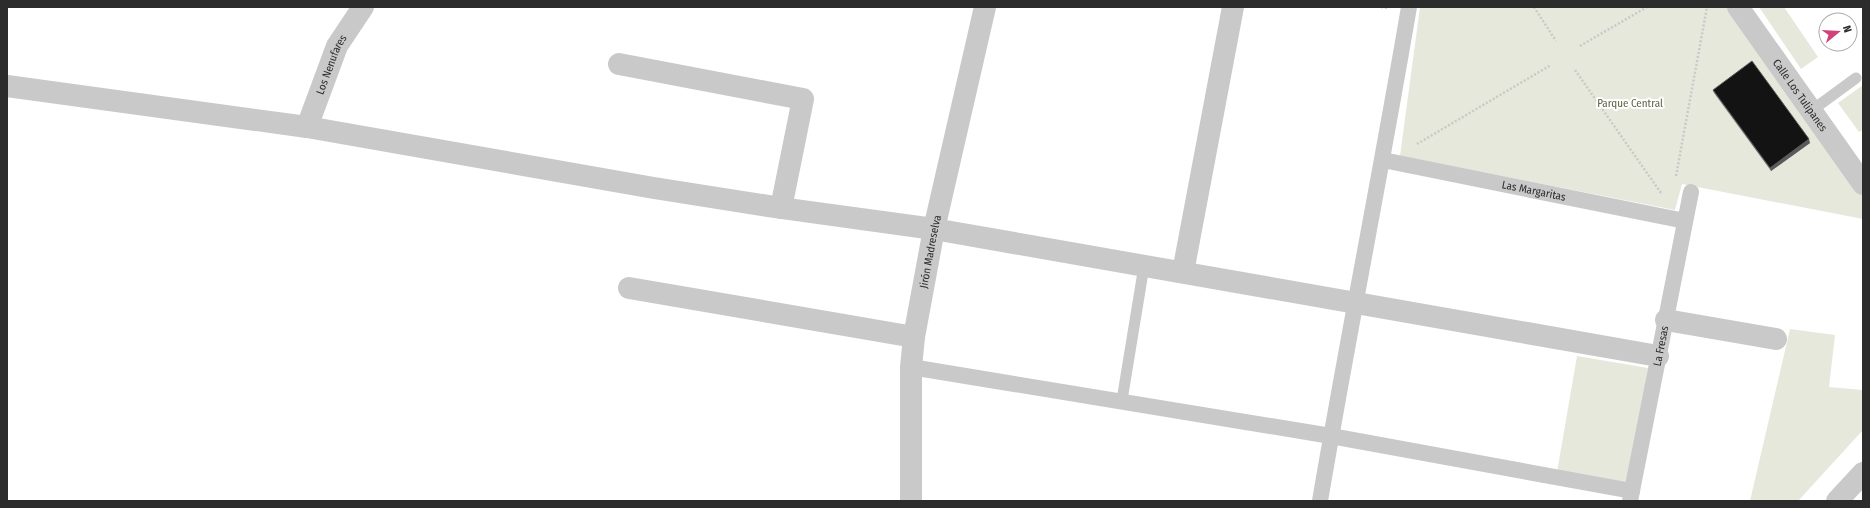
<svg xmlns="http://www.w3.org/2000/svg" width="1870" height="508" font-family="'Fira Sans Condensed',sans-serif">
<rect width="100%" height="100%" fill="#fff"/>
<path fill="#e6e8db" d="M1420,7H1727L1863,197V219L1682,184L1675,210L1400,156Z
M1759,7H1784L1818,57L1801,69Z
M1863,85V130L1859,132L1838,103Z
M1790,329L1835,335L1829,387L1863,390V430L1798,501H1750Z
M1577,356L1648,368L1628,485L1557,472Z"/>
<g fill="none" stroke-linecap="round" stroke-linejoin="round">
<path stroke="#c9c9c9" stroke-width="2.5" stroke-dasharray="2 2" stroke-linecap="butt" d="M1381,7L1388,8
M1534,7L1556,41
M1580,46L1647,7
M1575,70L1661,193
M1417,144L1551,65
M1676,176L1707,7"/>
<path stroke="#c9c9c9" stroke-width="11" d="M1811,111L1856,78
M1122,400L1144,266"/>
<g stroke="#c9c9c9" stroke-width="16">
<path id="s1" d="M1383,160L1685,221"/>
<path d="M911,367L1331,436L1632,491"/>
<path d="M1320,501C1348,336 1381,172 1409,7"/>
<path id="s2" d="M1630,501L1691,192"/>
</g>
<g stroke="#c9c9c9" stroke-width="22">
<path id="s3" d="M1738,7L1863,184"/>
<path d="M619,64L803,99L781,208"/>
<path d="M7,86L307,127L654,188L781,208L934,229L1658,356"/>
<path id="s4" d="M307,127L337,46L363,7"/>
<path d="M1183,272L1233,7"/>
<path d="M629,288L914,337"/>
<path d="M1666,320L1776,339"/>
<path id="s5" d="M911,501V367L914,337L934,229L985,7"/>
<path d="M1837,501L1863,473"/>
</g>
</g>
<path fill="#898989" d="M1713,90L1810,143L1771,171L1714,93Z"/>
<path fill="#5a5a5a" d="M1809,139L1810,143L1771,171L1770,168Z"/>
<path fill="#131313" stroke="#5a5a5a" d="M1752,61L1809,139L1770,168L1713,90Z"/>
<g text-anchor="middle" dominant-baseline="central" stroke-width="4" stroke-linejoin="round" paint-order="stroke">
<g font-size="11" fill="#2c2c2c" stroke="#fff">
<text stroke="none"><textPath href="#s4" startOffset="67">Los Nenufares</textPath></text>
<text stroke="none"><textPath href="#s3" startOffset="108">Calle Los Tulipanes</textPath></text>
<text stroke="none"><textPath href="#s1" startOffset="154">Las Margaritas</textPath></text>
<text stroke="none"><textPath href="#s5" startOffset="251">Jirón Madreselva</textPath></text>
<text stroke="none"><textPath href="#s2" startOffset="158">La Fresas</textPath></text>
</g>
<g font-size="11" fill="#5b623f" stroke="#fff">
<text x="1630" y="103">Parque Central</text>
</g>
</g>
<rect width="1870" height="508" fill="none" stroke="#2c2c2c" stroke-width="16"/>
<g transform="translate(1838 32) rotate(72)"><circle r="19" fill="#ffffff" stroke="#ababab"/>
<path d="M0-3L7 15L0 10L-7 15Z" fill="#d04279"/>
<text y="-6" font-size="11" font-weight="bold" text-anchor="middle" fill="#2c2c2c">N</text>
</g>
</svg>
